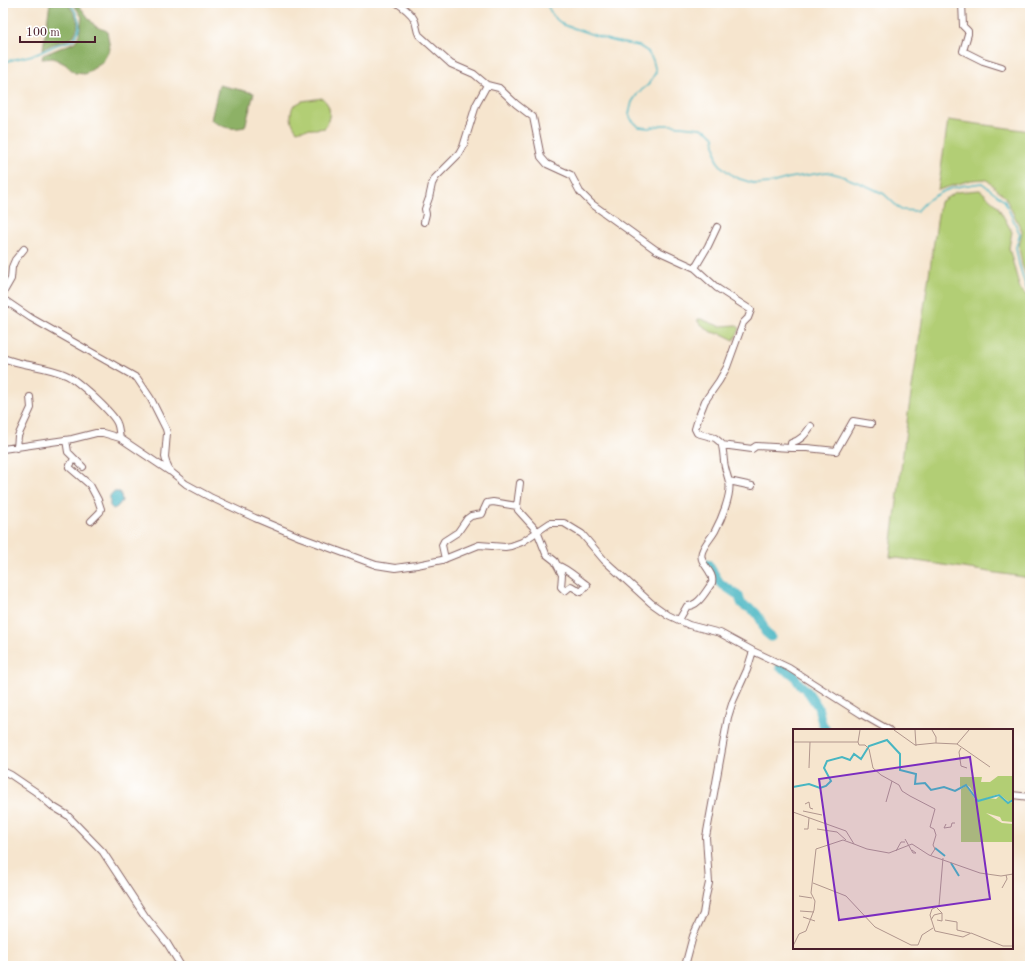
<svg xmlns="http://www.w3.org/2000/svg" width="1033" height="969" font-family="'Old Standard TT',serif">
<rect width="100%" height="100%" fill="#fff"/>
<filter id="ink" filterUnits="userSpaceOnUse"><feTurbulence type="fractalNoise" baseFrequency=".025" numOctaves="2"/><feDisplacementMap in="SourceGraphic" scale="8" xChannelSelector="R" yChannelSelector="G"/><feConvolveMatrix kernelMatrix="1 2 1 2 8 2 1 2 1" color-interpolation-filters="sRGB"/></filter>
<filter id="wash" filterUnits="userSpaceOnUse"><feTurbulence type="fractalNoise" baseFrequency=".012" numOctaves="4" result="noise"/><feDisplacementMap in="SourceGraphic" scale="16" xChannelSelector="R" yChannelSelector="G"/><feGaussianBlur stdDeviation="0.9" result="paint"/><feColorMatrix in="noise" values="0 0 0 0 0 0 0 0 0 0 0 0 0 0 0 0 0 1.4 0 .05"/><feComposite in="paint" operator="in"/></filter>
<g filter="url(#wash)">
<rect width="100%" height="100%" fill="#f6e5ce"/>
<path fill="#b2ce74" stroke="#7e7650" d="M322,98C333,107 330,117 325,128C315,130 306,128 297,131C291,123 289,116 293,106L302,101Z
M948,120L1030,131V286L1022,265L1019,247L1022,231L1005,197L986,179L971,180L938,190Z
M980,190L997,205L1012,232L1009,248L1020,289L1030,299V578L890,557L908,414L940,202L956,192Z
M698,319H701L719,326L737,325L740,329L734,340L720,333L719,334L711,332L698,322Z"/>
<path fill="#8db166" stroke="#6c6848" d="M50,3H68C76,18 83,22 72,38L53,44L43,49Z
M73,3H77L95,26L107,31L110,49L102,63L85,74L75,73L65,64L53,58L42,59L43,55L75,42L79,35L82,17Z
M219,85L254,93L245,127C230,130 224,128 211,120Z"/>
<path fill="#48b6c2" stroke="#496a76" d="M113,492H120L122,501L117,507L113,509L110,506V496Z"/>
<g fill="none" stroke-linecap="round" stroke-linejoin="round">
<path stroke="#48b6c2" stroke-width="1.5" d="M546,3C551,13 554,19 564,25L612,41L639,46L647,51L653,60L656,72L648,85L638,93L632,102L629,114L631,119L639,127L649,128L662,125H671L700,128L708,131L714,137L717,161L723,168L733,176L740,179L756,184L771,183L789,178L827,172L839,175L867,186L884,194L901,210L917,211C921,208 924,203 928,200C947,187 960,186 982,183L1004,200L1020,234L1016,247L1019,264L1027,290L1030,291
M3,62L37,54L56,45L73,40C84,25 79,17 70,3"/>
<path stroke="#48b6c2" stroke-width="9" d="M708,564L720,583L739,596C742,610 746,604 754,611C759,615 764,626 765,632L771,637
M780,667L794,675L798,682L808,692L818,707L822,723L826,730"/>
</g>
</g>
<g filter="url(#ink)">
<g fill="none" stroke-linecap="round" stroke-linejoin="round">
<g stroke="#866464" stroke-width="8">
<path id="minor" d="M397,3C403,7 411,13 414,19C417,24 416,30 419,35L451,64L474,74L487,85L499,88L516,104L533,117L541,157L547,164L571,175L580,192L592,204L656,250L695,268L717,288L751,310L748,318L743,323L727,367L719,381L705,401L699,416L695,429L697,433L715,438L721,443C724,450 723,459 725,467C726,472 728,477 729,482C732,494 721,520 715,531C711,538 704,545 702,552C698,564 715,571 712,583C705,592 699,606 687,606L679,620
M962,3L963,26L968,31V34L963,51L983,61L1002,67
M424,222L426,214L425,209L429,198L432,184L435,178L459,154L463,147L476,105L487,85
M695,268L708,246L717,227
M3,293L11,279L12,267L15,260L24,249
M3,299L31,318L137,378L151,399L166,429L167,433L165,457L167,465L170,471L186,484L210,497L255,518L300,537L376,565L395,568L417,565L442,560L479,545L505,547L511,546L522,542L550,523H564L582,534L604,560L651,603L668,615L689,625L720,633L753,651L789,668L861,714L889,730
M3,358C23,366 46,366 66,375C76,379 113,413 117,423C119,427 119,433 120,438
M811,426C805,435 801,440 791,443V448H807L836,451L853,421L871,424
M66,440L68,452L83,467
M722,445L752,449L756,446L791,448
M17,448L18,436L31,408L30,397
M3,449L72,439L96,433H103L120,438L169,471
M74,459L69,467L90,485L98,500L101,509L100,512L91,521
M729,481L752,486
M520,483L517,506L518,510L537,531L546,554L555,561L562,575L561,587L565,591L571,586L581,592L587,585C578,579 567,568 557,565
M445,559L442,545L444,541L458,532L467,519L471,516L482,514L487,503L493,502L517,506
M3,771L11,775L36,792L52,806L67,815L103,852L145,916L167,943L181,966
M1012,795L1030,797
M685,966L693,936L703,914L706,896L709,883L706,837L728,717L733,701L747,670L753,651"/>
</g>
<use href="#minor" stroke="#fff" stroke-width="6"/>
</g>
</g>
<g transform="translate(793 729)">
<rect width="220" height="220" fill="#f6e5ce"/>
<path d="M205,47H220V70L216,73L206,65L185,72L177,58L174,56L167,58V48H189L188,53H197ZM173,57L184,73L196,69L203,70L206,67L214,74L220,73V93L209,92L207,88L193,84L209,94L220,95V113H168V60Z" fill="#b2ce74"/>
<path fill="none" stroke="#48b6c2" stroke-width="2" d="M0,58L16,55L27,59L33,57L38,52L31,39L34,32L49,28L57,31L61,25L68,30L76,17L94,11L107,25V41L123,45L122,55L132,54L138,61L151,58L162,62L173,56L185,72L206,66L215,74L220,71M142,119L152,127M158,134L166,147"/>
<path fill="none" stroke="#b1968d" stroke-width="1" d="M101,1L122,16L142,14L164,15L197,38M122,1L123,17M139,1L143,8V14M0,13H65L67,1M65,13L66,16H72L76,20L80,39L88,46L106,56L109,62L117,67L142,80L137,98L141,100L143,106L140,116L142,120L138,126M164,15L176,1M168,19L166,23L168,37L174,39M16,39L17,13M93,73L99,52M12,75L16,73L17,79L20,80M10,82L29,86M0,83L53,102L61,115L74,120L96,124L119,115L136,126L187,144L208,147L220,145M153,95L151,99L158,98L159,94H162M11,100H15L16,89M24,100L44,103L53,111M112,110L120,124H123L119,121M103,122L108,113H112M150,129L146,177L139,180L137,186L142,202L170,208L178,204L210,217H220M20,154L53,167L82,198L118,216H125L129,206L140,199M209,159L214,150L213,146M6,167L19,169M7,182L21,183M10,188L22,192M138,191L141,186L149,184L144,179M144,191L149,192V184M152,191L164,193V201L177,204M0,217L6,205L13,202L21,181L22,172L18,164L23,120L50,111L61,115"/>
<path fill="#7b2cbf" fill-opacity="0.15" stroke="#7b2cbf" stroke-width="2" d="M177,28L197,170L46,191L26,50Z"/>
<rect width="220" height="220" fill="none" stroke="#4a1f2b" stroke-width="2"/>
</g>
<rect width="1033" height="969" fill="none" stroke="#fff" stroke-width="16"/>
<path d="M20 36v6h75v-6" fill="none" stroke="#4a1f2b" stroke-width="2"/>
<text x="26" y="36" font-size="12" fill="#4a1f2b" stroke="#ffffff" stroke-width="3" paint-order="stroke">100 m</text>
</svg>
